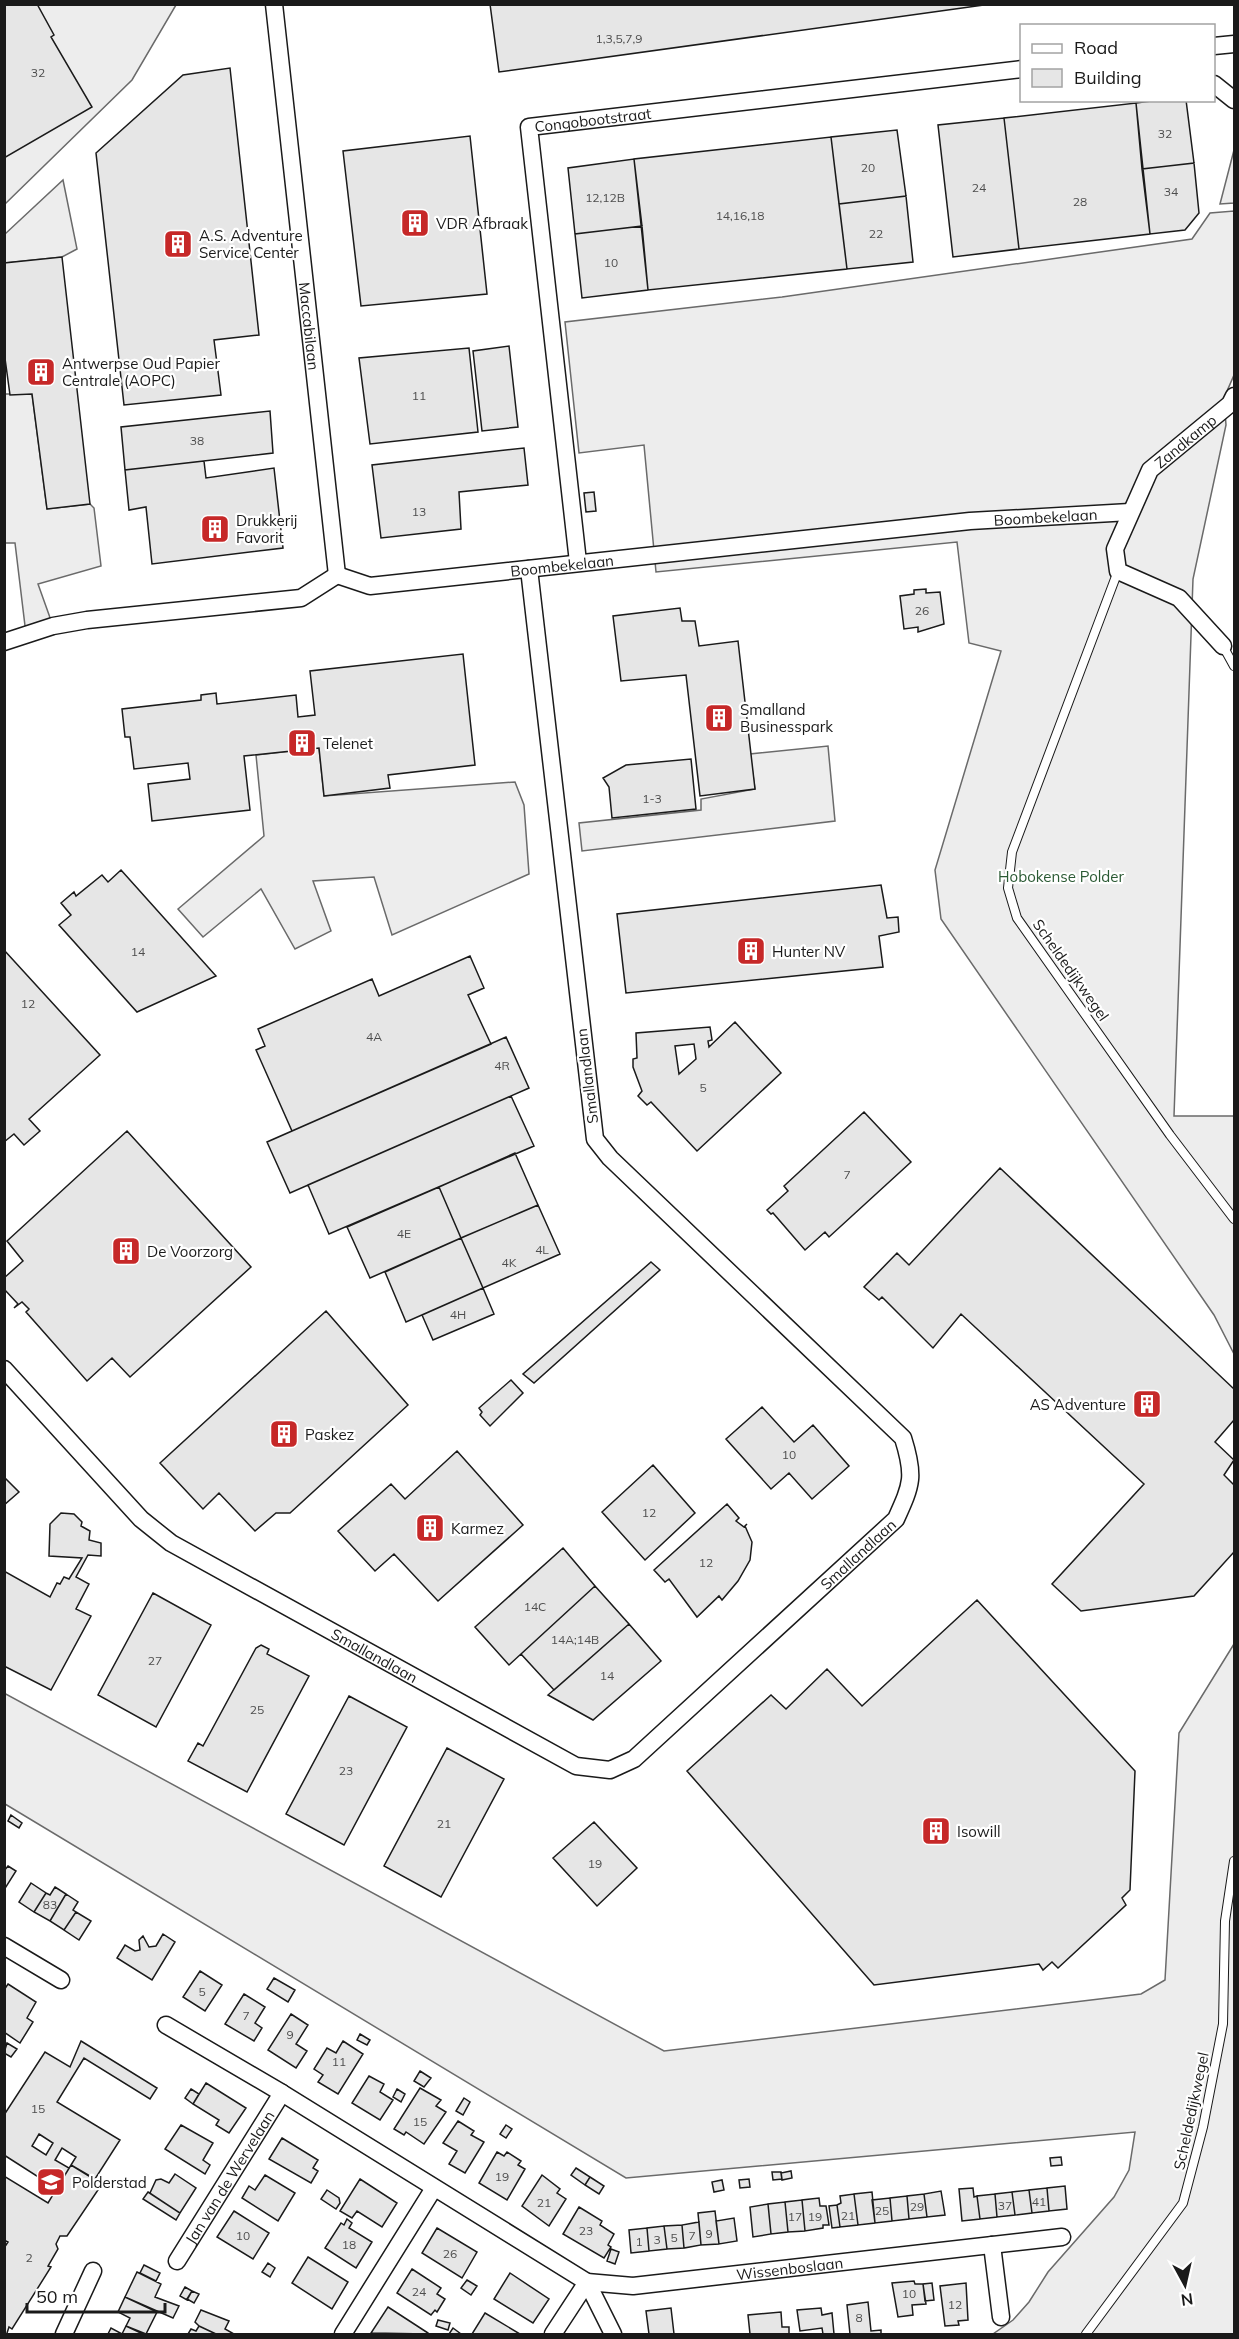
<svg xmlns="http://www.w3.org/2000/svg" width="1239" height="2339" font-family="Mulish,sans-serif">
<rect width="100%" height="100%" fill="#fff"/>
<path fill="#ededed" stroke="#6a6a6a" stroke-width="1.5" d="M5,5H176L132,80L5,204Z
M1234,150V203L1220,204Z
M63,180L77,249L62,257L5,263V234Z
M1234,211V375L1224,398L1226,425L1193,579L1174,1116H1234V1354L1214,1315L941,919L935,870L1001,651L969,643L957,542L656,572L644,445L579,453L565,322L782,297L1192,239L1210,213Z
M5,394H32L47,509L90,504L94,508L101,566L38,584L53,626L26,634L15,543H5Z
M828,746L835,821L582,851L579,823L701,810V799L755,789L750,754Z
M319,748L324,796L515,782L524,805L529,874L392,935L374,877L313,881L331,931L295,949L261,889L203,937L178,909L264,836L256,755Z
M1234,1644V2334H993L1013,2320L1029,2302L1048,2272L1114,2197L1129,2170L1135,2132L626,2178L5,1804L4,1693L664,2051L1141,1994L1165,1980L1179,1733Z"/>
<path fill="#e6e6e6" stroke="#1a1a1a" stroke-width="1.5" fill-rule="evenodd" d="M4,4H37L54,35L51,37L92,107L4,158Z
M490,4H991L499,72Z
M230,68L259,335L214,340L221,395L124,405L96,153L183,75Z
M1159,100H1186L1194,163L1142,169L1136,103Z
M1136,103L1150,234L1019,249L1004,118Z
M1004,118L1019,249L953,257L938,125Z
M897,130L906,196L839,204L831,137Z
M470,136L487,294L361,306L343,151Z
M831,137L847,269L648,290L634,159Z
M634,159L642,226L575,234L568,168Z
M1194,163L1199,213L1185,230L1150,234L1142,169Z
M906,196L913,262L847,269L839,204Z
M642,226L648,290L582,298L575,234Z
M62,257L90,504L47,509L32,394L10,395L4,351V263Z
M509,346L518,427L482,431L473,351Z
M469,348L478,432L370,444L359,358Z
M270,411L273,453L125,470L121,427Z
M524,448L528,485L459,492L461,529L381,538L372,465Z
M204,461L206,478L274,468L283,548L152,564L146,507L129,510L125,470Z
M594,492L596,511L586,512L584,493Z
M926,589V593L940,592L944,624L918,632V627L904,629L900,596L914,594V590Z
M680,608L682,621H695L699,646L738,641L755,789L700,796L686,675L621,681L613,616Z
M463,654L475,765L388,775L390,788L324,796L319,748L244,756L250,810L152,821L148,784L190,779L188,763L134,769L130,737H125L122,709L201,700V695L216,693L217,704L296,695L298,717L315,715L310,671Z
M691,759L696,809L612,818L609,787L603,778L626,765Z
M121,870L216,976L137,1012L59,925L71,915L61,903L74,892L76,896L102,875L108,882Z
M881,885L887,918L898,917L899,932L879,936L883,967L626,993L617,914Z
M4,950L100,1055L29,1119L40,1131L24,1145L14,1134L4,1142Z
M470,956L484,988L468,995L491,1044L292,1131L256,1050L265,1046L258,1029L372,979L379,996Z
M735,1022L781,1073L697,1151L651,1102L647,1105L638,1096L642,1091L633,1067V1059L637,1058L636,1033L710,1027L712,1040L708,1041L709,1047ZM694,1044L696,1059L679,1074L675,1046Z
M506,1037L529,1088L290,1193L267,1142Z
M511,1096L534,1146L329,1234L308,1185Z
M864,1112L911,1162L829,1237L825,1232L805,1250L773,1213L771,1214L767,1210L788,1191L784,1186Z
M127,1131L251,1267L130,1377L112,1358L87,1381L26,1312L29,1309L22,1302L14,1308L18,1304L4,1289V1278L23,1261L7,1241Z
M515,1153L538,1205L461,1238L439,1187Z
M1000,1168L1234,1389V1420L1215,1442L1234,1460L1224,1475L1234,1485V1552L1194,1596L1081,1611L1052,1584L1144,1484L961,1314L933,1348L882,1297L879,1300L864,1287L897,1253L909,1265Z
M439,1187L461,1238L370,1278L347,1227Z
M538,1205L560,1254L483,1288L461,1238Z
M461,1238L483,1288L406,1322L385,1272Z
M651,1262L660,1270L534,1383L523,1374Z
M483,1288L494,1314L433,1340L422,1315Z
M326,1311L408,1405L290,1513H276L255,1531L219,1493L203,1509L160,1463Z
M511,1380L523,1393L490,1426L480,1415L482,1412L479,1408Z
M762,1407L794,1442L813,1425L849,1466L812,1499L789,1473L771,1489L726,1439Z
M457,1451L523,1525L438,1601L394,1554L375,1571L338,1531L391,1484L405,1499Z
M653,1465L695,1513L645,1560L602,1512Z
M4,1477L19,1492L4,1505Z
M727,1504L739,1518L736,1521L744,1527L747,1524L745,1526L752,1542L750,1560L738,1581L722,1600L719,1596L697,1617L669,1579L665,1582L654,1570Z
M61,1513L74,1514L82,1522L81,1526L90,1531L89,1540L101,1543V1556L88,1555L76,1577L89,1584L76,1609L91,1616L51,1690L4,1666V1571L50,1597L57,1583L60,1584L64,1577L69,1579L82,1558L49,1556L50,1524Z
M563,1548L595,1586L509,1665L475,1627Z
M595,1586L629,1624L554,1690L521,1654Z
M153,1593L211,1625L156,1727L98,1695Z
M977,1600L1135,1771L1130,1890L1122,1898L1126,1905L1058,1968L1052,1962L1043,1970L1039,1964L874,1985L687,1771L771,1695L786,1709L827,1669L862,1706Z
M629,1624L661,1661L593,1720L548,1695Z
M261,1645L269,1649L267,1654L309,1676L247,1792L188,1761L198,1743L203,1746L256,1648Z
M349,1696L407,1727L344,1845L286,1814Z
M447,1748L504,1779L441,1897L384,1866Z
M11,1815L22,1823L19,1828L8,1821Z
M594,1822L637,1868L597,1906L553,1858Z
M8,1866L16,1871L4,1890V1871Z
M31,1883L46,1893L34,1912L19,1902Z
M55,1887L66,1894L50,1921L34,1912L46,1893L50,1895Z
M66,1894L78,1902L73,1910L76,1912L64,1930L50,1921Z
M76,1912L91,1921L79,1940L64,1930Z
M163,1934L175,1942L152,1980L117,1958L125,1945L135,1951L140,1950L139,1940L143,1936L149,1947L156,1946Z
M200,1971L222,1985L205,2011L183,1997Z
M274,1978L295,1990L288,2002L267,1989Z
M8,1984L36,2002L27,2018L33,2022L20,2043L4,2032V1990Z
M244,1994L265,2007L255,2023L262,2028L254,2041L225,2024Z
M291,2014L308,2025L296,2044L307,2051L296,2068L268,2050Z
M360,2034L370,2040L367,2045L357,2040Z
M81,2041L157,2088L150,2099L84,2058L57,2102L120,2140L95,2179L71,2165L76,2157L62,2148L55,2160L69,2168L57,2189L4,2155V2115L45,2052L70,2067ZM39,2134L53,2143L46,2155L32,2146Z
M343,2041L363,2054L338,2094L318,2082L323,2075L314,2069L327,2048L336,2053Z
M7,2043L17,2049L11,2057L4,2053Z
M420,2071L431,2078L424,2087L414,2081Z
M369,2076L384,2084L380,2092L393,2100L380,2120L352,2103Z
M206,2083L246,2108L229,2133L216,2125L219,2120L193,2104Z
M420,2088L441,2100L436,2106L446,2112L424,2144L406,2132L404,2135L394,2129Z
M191,2089L199,2094L193,2104L185,2098Z
M397,2089L405,2094L401,2102L393,2097Z
M464,2098L470,2102L463,2115L456,2111Z
M458,2121L474,2131L471,2135L484,2142L465,2173L449,2164L457,2151L443,2143Z
M181,2125L213,2143L203,2160L210,2165L205,2174L165,2149Z
M506,2125L512,2129L506,2138L500,2134Z
M282,2138L318,2160L313,2168L318,2171L311,2183L269,2159Z
M497,2152L504,2156L507,2152L521,2161L518,2165L525,2169L507,2200L479,2183Z
M1061,2157L1062,2165L1051,2166L1050,2158Z
M71,2165L102,2184L67,2236H60L56,2244L58,2249L48,2266L51,2267L12,2329L9,2327L7,2333L9,2334H4V2248L8,2242L4,2240V2176L48,2203Z
M576,2168L590,2177L585,2185L571,2175Z
M791,2171L792,2178L782,2180L781,2173Z
M772,2172H781L782,2179L773,2180Z
M175,2174L196,2188L180,2213L150,2193L156,2180L161,2179L169,2183Z
M265,2175L295,2193L278,2221L242,2198L249,2186L255,2190Z
M542,2175L560,2189L557,2193L566,2199L549,2226L522,2206Z
M590,2177L604,2186L599,2194L585,2185Z
M360,2179L397,2203L382,2227L357,2211L352,2218L340,2211Z
M749,2179L750,2187L740,2188L739,2180Z
M722,2180L724,2190L714,2192L712,2182Z
M1065,2186L1067,2209L1049,2211L1047,2188Z
M973,2188L974,2197L977,2196L980,2219L962,2221L959,2189Z
M1047,2188L1049,2211L1032,2213L1029,2190Z
M327,2190L339,2198L340,2203L336,2209L321,2199Z
M1029,2190L1032,2213L1015,2215L1012,2192Z
M941,2191L945,2215L927,2217L924,2194Z
M148,2192L180,2213L176,2220L143,2199Z
M872,2192L875,2223L858,2225L854,2194Z
M1012,2192L1015,2215L997,2217L995,2194Z
M854,2194L858,2225L840,2227L837,2205L841,2203L840,2196Z
M924,2194L927,2217L909,2219L907,2196Z
M995,2194L997,2217L980,2219L977,2196Z
M907,2196L909,2219L892,2221L890,2198Z
M819,2198L820,2206H826L829,2225H823V2228L805,2231L802,2200Z
M890,2198L892,2221L875,2223L872,2200Z
M802,2200L805,2231L788,2232L785,2202Z
M785,2202L788,2232L771,2234L768,2204Z
M768,2204L771,2234L753,2237L750,2207Z
M837,2205L840,2227L832,2228L829,2206Z
M579,2207L602,2221L600,2225L614,2234L608,2245L611,2247L604,2258L563,2234Z
M234,2211L269,2233L253,2259L217,2237Z
M715,2211L719,2244L701,2245L698,2213Z
M734,2218L737,2241L719,2244L716,2221Z
M347,2219L352,2223L349,2228L372,2242L356,2268L325,2248L341,2223L344,2225Z
M699,2222L701,2245L684,2248L682,2225Z
M682,2225L684,2248L667,2249L664,2226Z
M664,2226L667,2249L649,2251L647,2228Z
M437,2228L477,2252L462,2278L422,2253Z
M647,2228L649,2251L631,2253L629,2230Z
M611,2249L619,2252L615,2264L607,2261Z
M308,2257L348,2282L332,2309L292,2283Z
M268,2263L275,2268L270,2277L262,2272Z
M144,2265L160,2273L156,2281L140,2273Z
M412,2269L441,2288L437,2294L445,2299L437,2312L435,2310L431,2315L397,2293Z
M137,2272L161,2284L155,2297L179,2306L173,2318L125,2297Z
M510,2273L549,2299L533,2323L494,2299Z
M467,2280L477,2286L471,2295L461,2288Z
M914,2281L915,2284H923L926,2304L912,2305L913,2315L898,2317L892,2283Z
M932,2283L934,2300L925,2301L923,2284Z
M966,2283L968,2320L958,2321L959,2325L945,2326L940,2286Z
M185,2287L192,2291L187,2300L180,2296Z
M192,2291L199,2294L194,2303L187,2299Z
M125,2297L157,2312L146,2334L126,2326L130,2318L118,2312Z
M868,2302L871,2331L881,2330V2334H850L847,2305Z
M388,2307L428,2333V2334L371,2333Z
M671,2308L674,2334H649L646,2311Z
M821,2308L822,2315L832,2313L834,2334H823L822,2328L800,2331L797,2310Z
M201,2310L229,2321L225,2329L234,2334H216L199,2326L195,2322Z
M781,2312L782,2327H789V2334H750L748,2315Z
M485,2313L520,2334H472Z
M438,2320L450,2323L448,2330L436,2326Z
M126,2326L143,2334H108L111,2328L122,2334Z
M199,2326L216,2334H188L191,2329L196,2331Z
M453,2328L461,2334H449Z"/>
<g fill="none" stroke-linecap="round" stroke-linejoin="round">
<g stroke="#1a1a1a" stroke-width="10">
<path id="lane" d="M1118,571L1012,852L1008,888L1017,918L1170,1135L1234,1219
M1223,646L1234,666
M1086,2334L1183,2203L1203,2127L1223,2024L1225,1921L1234,1861"/>
</g>
<g stroke="#1a1a1a" stroke-width="19">
<g id="street">
<path id="s1" d="M274,4L337,575"/>
<path d="M1214,46L1234,44"/>
<path d="M1214,84L1234,100"/>
<path id="s2" d="M578,562L529,127L1022,69"/>
<path id="s3" d="M337,575L370,586L970,521L1130,512"/>
<path d="M4,642L53,626L87,620L301,598L337,575"/>
<path id="s4" d="M1223,646L1179,598L1118,571L1115,549L1150,470L1230,404L1234,396"/>
<path id="s5" d="M4,1369L141,1519L171,1543L576,1766L610,1770L634,1759L896,1519C912,1484 915,1476 903,1438L610,1158L595,1139L529,569"/>
<path d="M4,1946L61,1980"/>
<path d="M166,2025L282,2093L587,2282L613,2334"/>
<path d="M992,2245L1001,2317"/>
<path id="s6" d="M177,2261L282,2093"/>
<path d="M64,2334L93,2271"/>
<path d="M343,2334L434,2188"/>
<path id="s7" d="M553,2334L587,2282L633,2286L1062,2237"/>
</g>
</g>
<use href="#lane" stroke="#fff" stroke-width="8"/>
<use href="#street" stroke="#fff" stroke-width="16"/>
</g>
<defs>
<g id="building-square" transform="scale(1.5)"><rect x="-9" y="-9" width="18" height="18" rx="4" fill="#c62828" stroke="#fff"/><path d="M-4-6H4V6H1V3H-1V6H-4ZM-2.5-4.3h1.7v1.8h-1.7ZM.8-4.3h1.7v1.8H.8ZM-2.5-1h1.7V.8h-1.7ZM.8-1h1.7V.8H.8Z" fill="#fff"/></g>
<g id="school-square" transform="scale(1.5)"><rect x="-9" y="-9" width="18" height="18" rx="4" fill="#c62828" stroke="#fff"/><path d="M0-5L7-2L0 1L-7-2ZM-4 1L0 2.5L4 1V4Q0 6-4 4Z" fill="#fff"/></g>
</defs>
<g fill-rule="evenodd">
<use href="#building-square" x="415" y="223"/>
<use href="#building-square" x="178" y="244"/>
<use href="#building-square" x="41" y="372"/>
<use href="#building-square" x="215" y="529"/>
<use href="#building-square" x="719" y="718"/>
<use href="#building-square" x="302" y="743"/>
<use href="#building-square" x="751" y="951"/>
<use href="#building-square" x="126" y="1251"/>
<use href="#building-square" x="1147" y="1404"/>
<use href="#building-square" x="284" y="1434"/>
<use href="#building-square" x="430" y="1528"/>
<use href="#building-square" x="936" y="1831"/>
<use href="#school-square" x="51" y="2182"/>
</g>
<g text-anchor="middle" dominant-baseline="central" stroke-width="4.5" stroke-linejoin="round" paint-order="stroke">
<g font-size="12" fill="#4d4d4d">
<text x="619" y="38">1,3,5,7,9</text>
<text x="38" y="72">32</text>
<text x="1165" y="133">32</text>
<text x="868" y="167">20</text>
<text x="979" y="187">24</text>
<text x="1171" y="191">34</text>
<text x="605" y="197">12,12B</text>
<text x="1080" y="201">28</text>
<text x="740" y="215">14,16,18</text>
<text x="876" y="233">22</text>
<text x="611" y="262">10</text>
<text x="419" y="395">11</text>
<text x="197" y="440">38</text>
<text x="419" y="511">13</text>
<text x="922" y="610">26</text>
<text x="652" y="798">1-3</text>
<text x="138" y="951">14</text>
<text x="28" y="1003">12</text>
<text x="374" y="1036">4A</text>
<text x="502" y="1065">4R</text>
<text x="703" y="1087">5</text>
<text x="847" y="1174">7</text>
<text x="404" y="1233">4E</text>
<text x="542" y="1249">4L</text>
<text x="509" y="1262">4K</text>
<text x="458" y="1314">4H</text>
<text x="789" y="1454">10</text>
<text x="649" y="1512">12</text>
<text x="706" y="1562">12</text>
<text x="535" y="1606">14C</text>
<text x="575" y="1639">14A;14B</text>
<text x="155" y="1660">27</text>
<text x="607" y="1675">14</text>
<text x="257" y="1709">25</text>
<text x="346" y="1770">23</text>
<text x="444" y="1823">21</text>
<text x="595" y="1863">19</text>
<text x="50" y="1904">83</text>
<text x="202" y="1991">5</text>
<text x="246" y="2015">7</text>
<text x="290" y="2034">9</text>
<text x="339" y="2061">11</text>
<text x="38" y="2108">15</text>
<text x="420" y="2121">15</text>
<text x="502" y="2176">19</text>
<text x="1039" y="2201">41</text>
<text x="544" y="2202">21</text>
<text x="1005" y="2205">37</text>
<text x="917" y="2206">29</text>
<text x="882" y="2210">25</text>
<text x="848" y="2215">21</text>
<text x="795" y="2216">17</text>
<text x="815" y="2216">19</text>
<text x="586" y="2230">23</text>
<text x="709" y="2233">9</text>
<text x="243" y="2235">10</text>
<text x="692" y="2235">7</text>
<text x="674" y="2237">5</text>
<text x="657" y="2239">3</text>
<text x="639" y="2241">1</text>
<text x="349" y="2244">18</text>
<text x="450" y="2253">26</text>
<text x="29" y="2257">2</text>
<text x="419" y="2291">24</text>
<text x="909" y="2293">10</text>
<text x="955" y="2304">12</text>
<text x="859" y="2317">8</text>
</g>
<g font-size="15" fill="#1a1a1a" stroke="#fff">
<text stroke="none"><textPath href="#s2" startOffset="502">Congobootstraat</textPath></text>
<text stroke="none"><textPath href="#s1" startOffset="324">Maccabilaan</textPath></text>
<text stroke="none"><textPath href="#s4" startOffset="286">Zandkamp</textPath></text>
<text stroke="none"><textPath href="#s3" startOffset="714">Boombekelaan</textPath></text>
<text stroke="none"><textPath href="#s3" startOffset="228">Boombekelaan</textPath></text>
<text transform="translate(1071 970) rotate(55)">Scheldedijkwegel</text>
<text transform="translate(587 1076) rotate(-97)">Smallandlaan</text>
<text stroke="none"><textPath href="#s5" startOffset="1068">Smallandlaan</textPath></text>
<text stroke="none"><textPath href="#s5" startOffset="474">Smallandlaan</textPath></text>
<text transform="translate(1191 2111) rotate(-78)">Scheldedijkwegel</text>
<text stroke="none"><textPath href="#s6" startOffset="99">Jan van de Wervelaan</textPath></text>
<text stroke="none"><textPath href="#s7" startOffset="266">Wissenboslaan</textPath></text>
</g>
<g font-size="15" fill="#1a1a1a" stroke="#fff" text-anchor="start">
<text x="436" y="223">VDR Afbraak</text>
<text x="199" y="235">A.S. Adventure<tspan x="199" dy="17">Service Center</tspan></text>
<text x="62" y="363">Antwerpse Oud Papier<tspan x="62" dy="17">Centrale (AOPC)</tspan></text>
<text x="236" y="520">Drukkerij<tspan x="236" dy="17">Favorit</tspan></text>
<text x="740" y="709">Smalland<tspan x="740" dy="17">Businesspark</tspan></text>
<text x="323" y="743">Telenet</text>
<text x="772" y="951">Hunter NV</text>
<text x="147" y="1251">De Voorzorg</text>
<text x="1126" y="1404" text-anchor="end">AS Adventure</text>
<text x="305" y="1434">Paskez</text>
<text x="451" y="1528">Karmez</text>
<text x="957" y="1831">Isowill</text>
<text x="72" y="2182">Polderstad</text>
</g>
<g font-size="15" fill="#2b5a34" stroke="#fff">
<text x="1061" y="876">Hobokense Polder</text>
</g>
</g>
<rect width="1239" height="2339" fill="none" stroke="#1a1a1a" stroke-width="12"/>
<rect x="1020" y="24" width="195" height="78" fill="#ffffff" stroke="#a3a3a3" stroke-width="1.5"/>
<rect x="1032" y="44" width="30" height="9" fill="#ffffff" stroke="#a3a3a3" stroke-width="1.5"/>
<text x="1074" y="54" font-size="18" fill="#1a1a1a">Road</text>
<rect x="1032" y="69" width="30" height="18" fill="#e6e6e6" stroke="#a3a3a3" stroke-width="1.5"/>
<text x="1074" y="84" font-size="18" fill="#1a1a1a">Building</text>
<g transform="translate(1185 2285) rotate(172)" stroke="#ffffff" stroke-width="4.5" paint-order="stroke">
<path d="M0-4.5L10 22L0 15L-10 22Z" fill="#1a1a1a"/>
<text y="-9" font-size="16" font-weight="bold" text-anchor="middle" fill="#1a1a1a">N</text>
</g>
<path d="M27 2303v9h138v-9" fill="none" stroke="#1a1a1a" stroke-width="3"/>
<text x="36" y="2303" font-size="18" fill="#1a1a1a" stroke="#ffffff" stroke-width="4.5" paint-order="stroke">50 m</text>
</svg>
